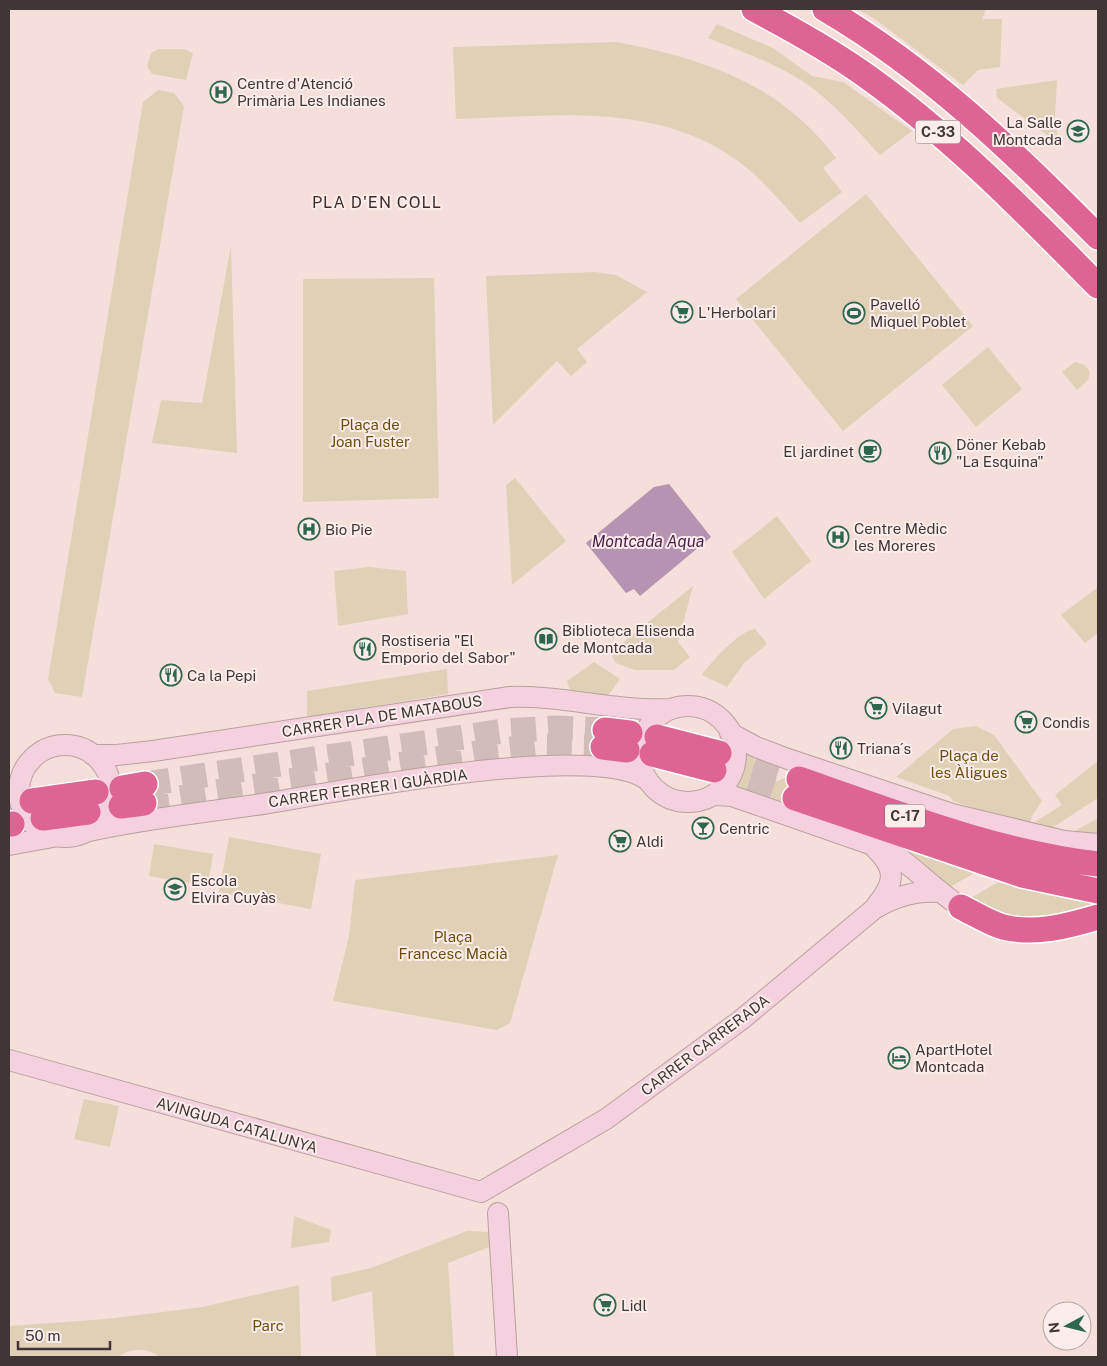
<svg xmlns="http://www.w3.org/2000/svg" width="1107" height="1366" font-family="'Public Sans',sans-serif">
<rect width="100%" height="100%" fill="#f6dedb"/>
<path fill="#e0d0b6" d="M856,9H986L982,19H1002L1000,67L978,70L963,85L872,17Z
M717,24L773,48L812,76L843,82L912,131L880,155C861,135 843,113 821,95C789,68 746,53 708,38Z
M616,42C705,59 779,83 836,158L823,168L842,192L800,223C781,202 761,178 738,161C656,101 552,116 456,119L453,47Z
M159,49H184L193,53L186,80L152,74L147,66L151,53Z
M1057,80L1055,118L1059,144L997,98L996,89Z
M158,90L174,93L184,106L82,697L55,693L48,679L143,102Z
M866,194L973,326L843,431L736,299Z
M231,246L237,453L152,443L161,400L202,403Z
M595,272L616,275L647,292L577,349L587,362L571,376L557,361L493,425L486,276Z
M434,278L439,498L303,502V279Z
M988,347L1022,389L976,427L942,385Z
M1075,362L1085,365L1090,372L1088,380L1077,390L1062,372Z
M515,478L566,541L512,585L506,485Z
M777,516L811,561L764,599L732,552Z
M369,567L406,571L408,614L338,626L334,571Z
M693,586L678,642L690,657L674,670H635L616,663L610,653Z
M1098,587V633L1085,643L1061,615Z
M755,629L766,642V645L744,663L727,687L702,675C711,662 740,630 755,629Z
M594,662L620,679L607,697L570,690L567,681Z
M447,669L448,694L307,717V691Z
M976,726L994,735L1042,801L1032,816L1029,826L953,801L950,796L896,777L953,729Z
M743,747L754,751L757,791L749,795L733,788L739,774Z
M1098,761V798L1052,828L1035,822L1062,805L1055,795Z
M802,771L789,807L767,800L773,783Z
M1098,818V838L1066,836Z
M229,837L321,854L311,909L219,892Z
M154,844L213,854L208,886L149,876Z
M895,845L978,871L950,887Z
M558,855L510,1023L497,1030L333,1001L349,936L355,880Z
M998,882L1098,900V909L1075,916L1014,920L966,901Z
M84,1099L119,1106L110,1147L74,1139Z
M294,1216L331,1230L329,1242L291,1248Z
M467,1231L489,1232V1247L448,1263L454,1357H376L372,1291L332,1302L331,1277L371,1268Z
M299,1285L301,1357H160C146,1348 132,1347 118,1357H9V1326L106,1319L202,1307Z"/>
<path fill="#b593b1" d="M669,484L711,537L640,596L634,589L626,593L586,543L654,487Z"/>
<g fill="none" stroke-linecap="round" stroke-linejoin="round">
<path stroke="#d1bcba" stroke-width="25" stroke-dasharray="25 12" stroke-linecap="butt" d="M719,753L799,779
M714,770L795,798
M145,784L504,731L555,728L605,730
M144,803L482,752L538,746L603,747
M9,805L32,801
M88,812L121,806
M12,824L43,818"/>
<g stroke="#b8a19f" stroke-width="22">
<path id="secondary" d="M640 754a48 48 0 1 1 96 0a48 48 0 1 1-96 0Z
M730,733L756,747L788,759L952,814L1064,841L1098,844
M19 791a46 46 0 1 1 92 0a46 46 0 1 1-92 0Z
M93,755H117L153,751L510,697C564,695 616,712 670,709
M715,795L732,796L890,851C916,869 935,890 961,907
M89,831C148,818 209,812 269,803C342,791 591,742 646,779
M9,845L53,837
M875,848C898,870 894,884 876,906
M9,1060L481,1192L606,1119L741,1020L874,909C894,897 914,890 938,892
M498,1213L507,1357"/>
</g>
<g stroke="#fff" stroke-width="28">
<path id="highway" d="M754,9C792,29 830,50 865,75C951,136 1024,211 1098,286
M825,9C929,70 1014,152 1098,237
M605,730L630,733
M657,737L719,753
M603,747L627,750
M652,754L714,770
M799,779C897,813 995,852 1098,864
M122,788L145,784
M795,798L1022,875L1098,891
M32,801L96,792
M121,806L144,803
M43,818L88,812
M9,824H12
M961,907C975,914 989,923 1003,927C1035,935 1068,926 1098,917"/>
</g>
<use href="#secondary" stroke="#f5d0df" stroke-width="20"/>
<use href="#highway" stroke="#de6494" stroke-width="25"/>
</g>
<defs>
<g id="hospital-ring" transform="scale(1.125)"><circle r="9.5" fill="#fcedec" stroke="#2f674e" stroke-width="1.5"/><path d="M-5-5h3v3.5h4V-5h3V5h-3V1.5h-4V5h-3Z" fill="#2f674e"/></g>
<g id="school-ring" transform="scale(1.125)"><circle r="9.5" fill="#fcedec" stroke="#2f674e" stroke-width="1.5"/><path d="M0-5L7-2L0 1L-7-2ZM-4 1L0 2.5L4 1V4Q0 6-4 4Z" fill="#2f674e"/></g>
<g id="supermarket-ring" transform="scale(1.125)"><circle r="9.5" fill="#fcedec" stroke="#2f674e" stroke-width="1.5"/><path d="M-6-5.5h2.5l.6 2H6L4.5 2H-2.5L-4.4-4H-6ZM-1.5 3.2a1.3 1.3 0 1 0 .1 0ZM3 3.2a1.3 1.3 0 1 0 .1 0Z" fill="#2f674e"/></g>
<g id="stadium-ring" transform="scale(1.125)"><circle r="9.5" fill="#fcedec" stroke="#2f674e" stroke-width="1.5"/><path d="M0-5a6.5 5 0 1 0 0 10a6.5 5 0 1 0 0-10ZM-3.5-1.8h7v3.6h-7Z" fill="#2f674e"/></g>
<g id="cafe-ring" transform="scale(1.125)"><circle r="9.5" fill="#fcedec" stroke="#2f674e" stroke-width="1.5"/><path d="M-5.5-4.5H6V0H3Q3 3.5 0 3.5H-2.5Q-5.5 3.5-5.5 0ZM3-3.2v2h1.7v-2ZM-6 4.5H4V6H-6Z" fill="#2f674e"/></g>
<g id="restaurant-ring" transform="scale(1.125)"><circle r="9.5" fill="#fcedec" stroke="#2f674e" stroke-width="1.5"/><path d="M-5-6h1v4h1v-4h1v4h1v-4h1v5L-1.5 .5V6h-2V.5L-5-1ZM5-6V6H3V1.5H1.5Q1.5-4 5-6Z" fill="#2f674e"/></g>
<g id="library-ring" transform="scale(1.125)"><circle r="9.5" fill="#fcedec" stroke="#2f674e" stroke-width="1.5"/><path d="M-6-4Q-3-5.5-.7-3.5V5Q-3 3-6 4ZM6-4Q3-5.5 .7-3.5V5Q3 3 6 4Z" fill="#2f674e"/></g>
<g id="bar-ring" transform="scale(1.125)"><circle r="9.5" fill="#fcedec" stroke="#2f674e" stroke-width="1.5"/><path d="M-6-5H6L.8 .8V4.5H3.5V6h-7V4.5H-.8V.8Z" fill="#2f674e"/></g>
<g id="hotel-ring" transform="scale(1.125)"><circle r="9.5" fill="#fcedec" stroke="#2f674e" stroke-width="1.5"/><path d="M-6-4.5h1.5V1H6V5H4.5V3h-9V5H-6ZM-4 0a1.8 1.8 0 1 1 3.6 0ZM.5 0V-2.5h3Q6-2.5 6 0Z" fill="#2f674e"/></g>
</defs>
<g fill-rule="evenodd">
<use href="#hospital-ring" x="221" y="92"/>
<use href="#school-ring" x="1078" y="131"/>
<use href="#supermarket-ring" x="682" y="312"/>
<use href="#stadium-ring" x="854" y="313"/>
<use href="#cafe-ring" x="870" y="451"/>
<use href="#restaurant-ring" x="940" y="453"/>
<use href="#hospital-ring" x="309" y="529"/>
<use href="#hospital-ring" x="838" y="537"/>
<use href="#library-ring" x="546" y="639"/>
<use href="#restaurant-ring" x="365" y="649"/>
<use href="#restaurant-ring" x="171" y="675"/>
<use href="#supermarket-ring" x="876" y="708"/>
<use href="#supermarket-ring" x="1026" y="722"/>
<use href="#restaurant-ring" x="841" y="748"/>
<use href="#bar-ring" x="703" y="828"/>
<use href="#supermarket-ring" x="620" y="841"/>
<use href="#school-ring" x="175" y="889"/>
<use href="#hotel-ring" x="899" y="1058"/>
<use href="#supermarket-ring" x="605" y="1305"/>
</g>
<g text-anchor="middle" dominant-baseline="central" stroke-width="4" stroke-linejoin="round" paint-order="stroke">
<g fill="#fcedec" stroke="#786d6c" stroke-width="1">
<rect x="915.5" y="120.5" width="45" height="23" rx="4"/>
<rect x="885" y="804.5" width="40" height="23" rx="4"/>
</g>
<g font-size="14" font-weight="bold" fill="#3f3635">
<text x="938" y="132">C-33</text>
<text x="905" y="816">C-17</text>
</g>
<g font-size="15" fill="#3f3635" stroke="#fcedec" text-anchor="start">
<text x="237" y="83">Centre d'Atenció<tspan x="237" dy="17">Primària Les Indianes</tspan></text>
<text x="1062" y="122" text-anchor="end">La Salle<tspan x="1062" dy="17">Montcada</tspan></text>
<text x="870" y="304">Pavelló<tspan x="870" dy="17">Miquel Poblet</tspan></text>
<text x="698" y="312">L'Herbolari</text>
<text x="956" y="444">Döner Kebab<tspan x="956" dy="17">"La Esquina"</tspan></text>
<text x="854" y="451" text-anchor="end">El jardinet</text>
<text x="854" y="528">Centre Mèdic<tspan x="854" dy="17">les Moreres</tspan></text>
<text x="325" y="529">Bio Pie</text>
<text x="562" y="630">Biblioteca Elisenda<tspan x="562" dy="17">de Montcada</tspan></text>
<text x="381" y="640">Rostiseria "El<tspan x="381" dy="17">Emporio del Sabor"</tspan></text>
<text x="187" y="675">Ca la Pepi</text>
<text x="892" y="708">Vilagut</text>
<text x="1042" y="722">Condis</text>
<text x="857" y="748">Triana´s</text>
<text x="719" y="828">Centric</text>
<text x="636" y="841">Aldi</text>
<text x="191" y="880">Escola<tspan x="191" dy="17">Elvira Cuyàs</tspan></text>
<text x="915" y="1049">ApartHotel<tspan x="915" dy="17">Montcada</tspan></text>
<text x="621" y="1305">Lidl</text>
</g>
<g font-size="15" fill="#6d4d07" stroke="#fcedec">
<text x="370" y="424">Plaça de<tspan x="370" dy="17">Joan Fuster</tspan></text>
<text x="969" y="755">Plaça de<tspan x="969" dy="17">les Àligues</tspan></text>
<text x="453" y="936">Plaça<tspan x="453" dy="17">Francesc Macià</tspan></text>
<text x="268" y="1325">Parc</text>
</g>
<g font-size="15" fill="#3f3635" stroke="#fcedec">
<text transform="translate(382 716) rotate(-9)">CARRER PLA DE MATABOUS</text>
<text transform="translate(368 788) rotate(-8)">CARRER FERRER I GUÀRDIA</text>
<text transform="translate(705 1045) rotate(-37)">CARRER CARRERADA</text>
<text transform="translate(237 1125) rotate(16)">AVINGUDA CATALUNYA</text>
</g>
<g font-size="16" letter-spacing="1" fill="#3e2c2a" stroke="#fcedec">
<text x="377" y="202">PLA D'EN COLL</text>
</g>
<g font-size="16" font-style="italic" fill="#4c2049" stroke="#fcedec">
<text x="648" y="541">Montcada Aqua</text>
</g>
</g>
<rect width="1107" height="1366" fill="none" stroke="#3f3635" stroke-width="20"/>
<g transform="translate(1067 1326) rotate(263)"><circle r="24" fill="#fcedec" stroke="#b0a4a3"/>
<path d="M0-4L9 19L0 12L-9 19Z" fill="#2f674e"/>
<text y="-8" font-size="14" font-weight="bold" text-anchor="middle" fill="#3f3635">N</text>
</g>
<path d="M18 1341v8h92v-8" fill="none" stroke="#3f3635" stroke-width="2.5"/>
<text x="25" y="1341" font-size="15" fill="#3f3635" stroke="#fcedec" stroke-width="4" paint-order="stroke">50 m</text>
</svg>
